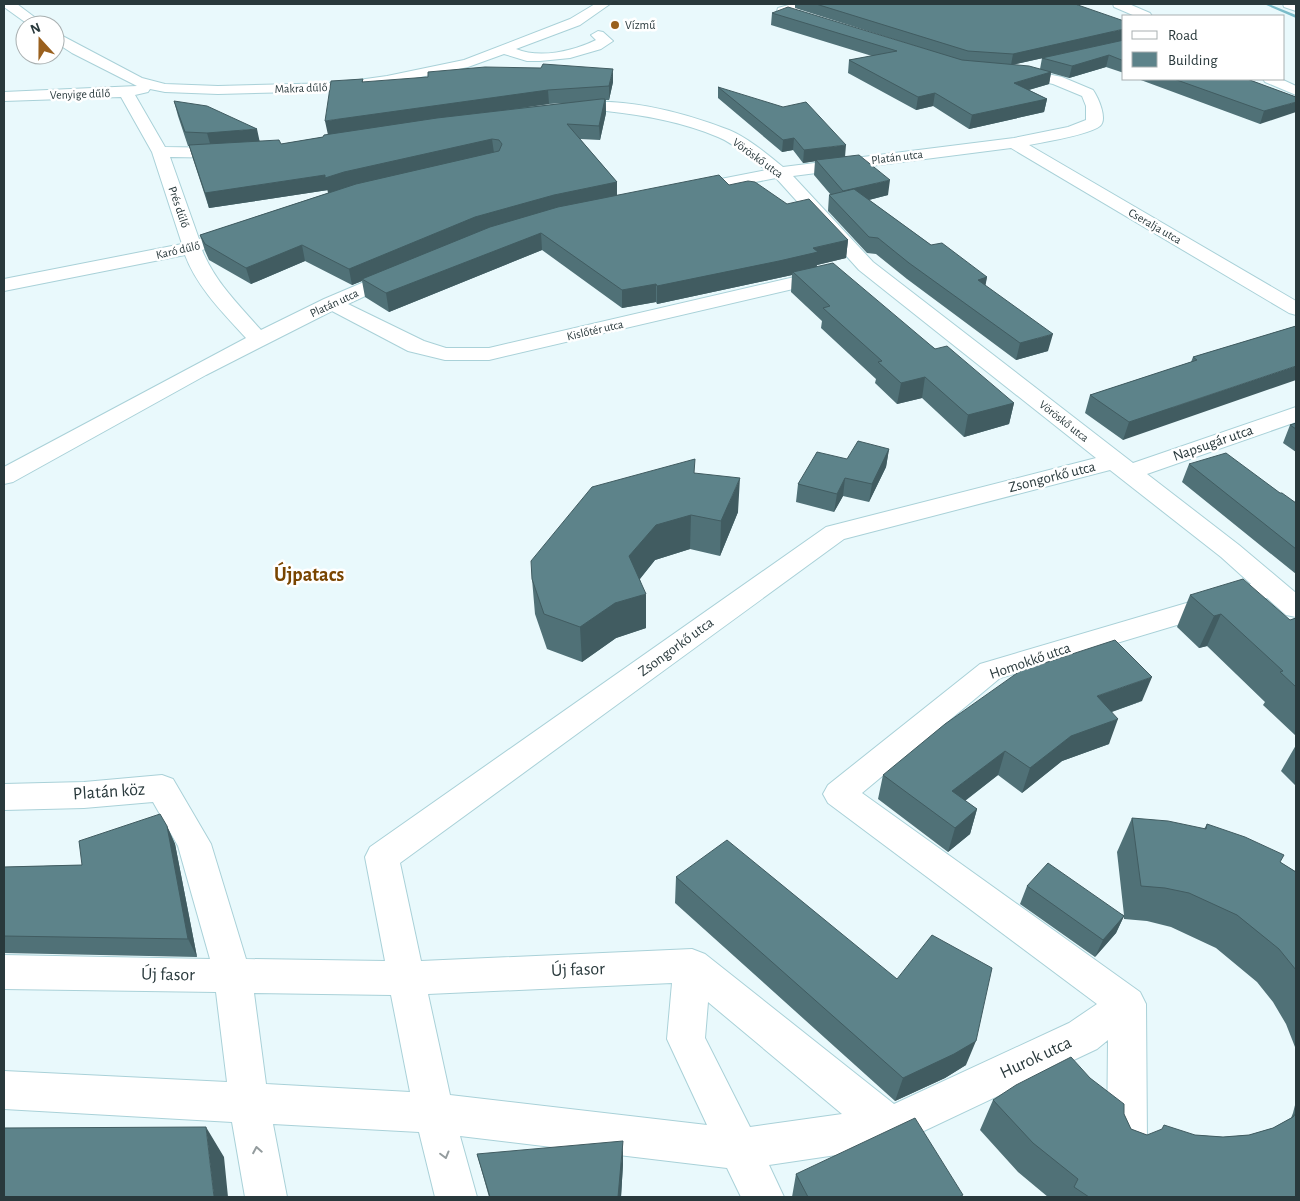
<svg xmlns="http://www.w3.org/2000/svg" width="1300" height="1201" font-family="'Alegreya Sans',sans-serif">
<rect width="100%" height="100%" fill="#e9f9fc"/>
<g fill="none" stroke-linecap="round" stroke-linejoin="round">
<path fill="#7abcc9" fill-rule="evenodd" d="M1264,4H1269L1296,15V18Z"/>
<g stroke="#a9d1d8" stroke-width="2">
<path id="street" d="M4,4H17L45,25H29L4,7Z
M595,4H610L580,25L516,49C540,59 574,51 596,40L591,35L598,31L603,32L613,41L601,49L570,58L540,61H527L504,54L468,67L387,84L337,91L218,94L165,92L150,89L148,92L135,95L165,147L229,148L235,150L237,153L235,156L229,158L170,157L199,239L239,227L246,229L248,233L246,237L202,250C215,282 239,305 261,330L324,299L397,268L404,270L407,274L404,278L348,304L424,341L446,348H489L829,269L836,271L839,275L836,279L489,360H445L408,351L332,311L206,375L13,482L4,484V467L246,338C223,313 197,287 185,255L4,291V279L182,244L152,152L121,97L4,101V92L137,86L72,53L55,42V32L142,78L165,84L218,86L337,83L387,76L464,60L570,19Z
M792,4H810L809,7L783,15L777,11L778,8Z
M1113,4H1129L1150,13L1152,16H1135L1114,7Z
M1283,4H1296V11L1284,7Z
M1013,67L1062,77L1093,90C1098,97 1108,119 1100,126C1089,135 1044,142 1029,145L1296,301V315L1289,313L1011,148L793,176L873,262L1133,463L1296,407V422L1147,474L1239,545L1296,593V617L1286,615L1267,598L1000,678L862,793L1140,992L1146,1004L1147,1143L1141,1157L1127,1163L1113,1157L1107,1143L1108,1040L1097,1049L890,1147L769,1165L784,1197H741L727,1168L460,1136L477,1197H435L419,1132L273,1124L287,1197H245L232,1122L4,1109V1071L227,1082L216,992L4,989V955L210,959L178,846L153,802L84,808L4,810V784L84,782L162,775L173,779L211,844L246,959L385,961L365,857L370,847L826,527L1096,458L859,270L776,178L690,195L684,194L681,190L684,186L690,185L766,170C751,159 735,144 718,137C683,122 644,115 606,111C592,110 577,116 564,112L561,109L564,106C613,93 683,112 729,130C748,138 767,154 783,167L1014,138L1068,127L1086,120V106L1082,96L1053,84L1008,74L1006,71L1008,68ZM1110,470L1221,557L1251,584L980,664L828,785L823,794L828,803L1097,1004L1069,1023L894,1104L705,954L692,949L421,961L400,863L844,539ZM672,983L667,1039L707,1125L450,1095L428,994ZM254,993L391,995L410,1092L266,1084ZM708,1002L842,1114L750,1127L705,1038Z
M1263,79H1281L1296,86V95L1265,82Z"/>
</g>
<use href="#street" fill="#fff" fill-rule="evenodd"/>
</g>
<path fill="#507177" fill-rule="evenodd" d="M795,4H1075L1124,40L1012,65L1040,69L1042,58L1124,40V73L1106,67L1069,78L1051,73L1049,84L1029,90L1047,99L1044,112L969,129L933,106L916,110L848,73L849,60L872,56L771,25L772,13L934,52L795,8Z
M363,79V82H613L609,100H606V113L600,140L580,139L617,182V195L729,185L787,204L848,240L846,258L817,265L816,266L1014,403L1009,424L964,437L922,398L897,404L875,383L876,379L821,328L822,321L791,292L792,275L657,304L656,302L622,308L542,250L389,312L365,297L362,281L352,285L305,261L251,284L209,260L205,251L200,235L328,193V190L209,208L193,159L189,146H188L178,116L174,101L260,141L281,144L323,137L328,134ZM564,103L519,108L549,104Z
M1138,79H1247L1296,97L1260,124Z
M718,87L845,157L888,195L869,200L931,245L987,277L985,285L1048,351L1016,360L907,279L876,254L867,253L828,211L829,195H831L814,175L815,161L803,163L793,150L782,152L718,98Z
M1296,326L1123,440L1085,413L1090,395L1191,362L1193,357Z
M1296,423V452L1283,443L1290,425Z
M889,449L886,467L869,502L843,496L834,512L796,502L798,484L847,459Z
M1189,464L1280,493L1296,503V574L1182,482Z
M695,473L738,512L720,556L690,549L655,560L640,579L646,628L616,638L582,662L547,649L535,614L532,579Z
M1190,595L1290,620L1296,618V736L1263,705L1265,702L1207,646L1199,648L1177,627Z
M1142,701L1112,712L1109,744L1062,761L1022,793L998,775L965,801L977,809L970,834L948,852L878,799L883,775Z
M1296,745V786L1281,771Z
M1132,818L1204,829L1207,824L1280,862L1296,872V1057L1295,1047L1286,1024L1273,1002L1257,982L1216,948L1171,927L1147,921L1124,919V916L1116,933L1095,957L1020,904L1027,886L1124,915L1117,852Z
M167,826L175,844L197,957L4,953V954V867L82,865Z
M676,877L966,1065L945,1078L895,1101L675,903Z
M1090,1078L1124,1114L1131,1129L1147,1135H1195L1223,1137L1249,1135L1273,1128L1291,1118L1293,1113L1296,1101V1197H1048L1018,1172L980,1130L993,1100Z
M477,1154L623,1164L621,1197H489Z
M796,1174L962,1197H792Z"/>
<path fill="#415c61" d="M1124,29V40L1011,65L1013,54Z
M1109,55L1106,67L1069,78L1072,66Z
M613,69V82L609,100V86Z
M1051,72L1049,84L1011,95L1014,83Z
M548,90L549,104L328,135L325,121Z
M935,93L933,106L916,110L918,97Z
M605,99L606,113L600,140L599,126Z
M1047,99L1044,112L969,129L972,115Z
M1296,102V112L1260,124L1264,111Z
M257,129L260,143L211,147L207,133Z
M794,138L793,150L782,152L783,140Z
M492,139L494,153L328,193L325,178L344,172Z
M846,145L845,157L803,163L804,150Z
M325,175L328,190L209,208L205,193Z
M890,180L888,195L841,207L843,191Z
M617,182V198L362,279V281L352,285L349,269L475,217L554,195Z
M541,233L542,250L389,312L386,293Z
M848,240L846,258L817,265L816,270L793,272L792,275L657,304V286Z
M302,245L305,261L251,284L246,268Z
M987,277L984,294L978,280Z
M656,284V302L622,308V290Z
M1053,334L1048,351L1016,360L1020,343Z
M1296,366V380L1123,440L1129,422Z
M925,377L922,398L897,404L901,383Z
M1014,403L1009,424L964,437L968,415Z
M889,449L886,467L869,502L872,484Z
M740,478L738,512L720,556L721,521Z
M845,478L843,496L834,512L837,494Z
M691,515L690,549L655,560L630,591L629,556L656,525Z
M646,594V628L616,638L582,662L580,627L615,603Z
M1221,614L1207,646L1199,648L1214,616Z
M1152,677L1142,701L1088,720L1097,696Z
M1118,719L1109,744L1062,761L1022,793L1030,768L1071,736Z
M1005,751L998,775L945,816L952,791Z
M977,809L970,834L948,852L955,828Z
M167,826L175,844L197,957L188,939Z
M1124,916L1116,933L1095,957L1103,940Z
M976,1041L966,1065L945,1078L895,1101L903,1078Z
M206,1127L224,1157L228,1197H214Z
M623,1141V1164L621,1197H618Z"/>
<path fill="#5d838a" stroke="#415c61" d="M816,4H1075L1124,21V29L1013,54L968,51Z
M788,7L962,60L1029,66L1051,72L1014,83L1047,99L972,115L935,93L918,97L849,60L897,51L772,13Z
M1124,40V61L1109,55L1072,66L1042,58Z
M543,64L613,69L609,86L548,90L325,121L331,81L363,79L362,82L428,77V72L485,67L541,68Z
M1174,79H1247L1296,97V102L1264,111Z
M718,87L783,107L806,102L846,145L804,150L794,138L783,140Z
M601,99H605L599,126L567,124L617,182L554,195L475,217L349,269L302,245L246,268L205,244L200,235L356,184L499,151L502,144L499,140L492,139L344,172L325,178V175L205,193L189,145L279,140L281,144L323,137L324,135L437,118Z
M174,101L207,106L257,129L207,133L185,132Z
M859,155L890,180L843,191L816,160Z
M719,175L729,185L748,181L755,182L787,204L809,199L848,240L813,248L818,252L779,261L657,286L656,284L622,290L541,233L386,293L362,279L490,227L558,207Z
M854,189L931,245L942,243L987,277L978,280L1053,334L1020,343L909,263L878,238L869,237L829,195Z
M833,263L935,349L947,346L1014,403L968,415L925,377L901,383L878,362L882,361L823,308L830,306L793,272Z
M1296,326V366L1129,422L1090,395L1197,360L1193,357Z
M1296,423V429L1290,425Z
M858,441L889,449L872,484L845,478L837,494L798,484L817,452L847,459Z
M1226,453L1280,493H1282L1296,503V549L1189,464Z
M695,459L694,473L740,478L721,521L691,515L656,525L629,556L646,594L615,603L580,627L544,614L532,579L531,561L592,487Z
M1243,579L1290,620L1296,618V687L1280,672L1283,671L1221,614L1214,616L1190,595Z
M1115,640L1152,677L1097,696L1118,719L1071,736L1030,768L1005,751L952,791L977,809L955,828L883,775L945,724L1020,671Z
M160,814L167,826L188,939L4,936V867L82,865L79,841Z
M1132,818L1168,821L1206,829L1207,824L1245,837L1284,855L1280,862L1296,872V970L1279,949L1237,915L1189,893L1165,888L1141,886Z
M727,840L897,979L932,935L992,968L976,1041L954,1054L903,1078L676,877Z
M1048,863L1124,916L1103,940L1027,886Z
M1071,1057L1090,1078L1124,1104V1114L1131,1129L1147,1135L1162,1129L1164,1125L1195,1135L1223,1137L1249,1135L1273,1128L1293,1117L1296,1113V1197H1089L1074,1187L1078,1179L1033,1143L993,1100L1016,1085Z
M915,1118L963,1195L959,1197H808L796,1174Z
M206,1127L214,1197H4V1128Z
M623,1141L618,1197H490L477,1154Z"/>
<defs><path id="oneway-chevron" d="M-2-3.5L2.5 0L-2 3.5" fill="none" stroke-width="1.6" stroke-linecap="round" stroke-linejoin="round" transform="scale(1.25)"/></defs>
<g stroke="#949c9e">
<use href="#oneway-chevron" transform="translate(257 1150) rotate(-100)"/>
<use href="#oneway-chevron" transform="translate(445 1155) rotate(75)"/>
</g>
<circle fill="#9a601e" stroke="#fff" stroke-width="2" cx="615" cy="25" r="5"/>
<g text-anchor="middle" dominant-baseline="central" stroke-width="5" stroke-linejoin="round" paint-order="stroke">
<g font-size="12" fill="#29393c" stroke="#fff" text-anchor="start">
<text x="625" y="25">Vízmű</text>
</g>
<g font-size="12" fill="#29393c" stroke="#fff">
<text transform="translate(301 88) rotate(-2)">Makra dűlő</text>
<text transform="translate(80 94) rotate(-2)">Venyige dűlő</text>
<text transform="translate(897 157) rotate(-7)">Platán utca</text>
<text transform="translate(758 158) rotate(36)">Vöröskő utca</text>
<text transform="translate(179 207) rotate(71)">Prés dűlő</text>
<text transform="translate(1155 226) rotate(30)">Cseralja utca</text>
<text transform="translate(178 250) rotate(-13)">Karó dűlő</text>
<text transform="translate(334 303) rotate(-25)">Platán utca</text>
<text transform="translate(595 330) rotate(-13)">Kislőtér utca</text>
<text transform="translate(1064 421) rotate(38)">Vöröskő utca</text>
</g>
<g font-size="15" fill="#29393c" stroke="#fff">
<text transform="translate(1213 443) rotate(-19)">Napsugár utca</text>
<text transform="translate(1052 477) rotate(-14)">Zsongorkő utca</text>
<text transform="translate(676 647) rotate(-36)">Zsongorkő utca</text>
<text transform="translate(1030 661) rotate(-19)">Homokkő utca</text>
</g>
<g font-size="18" fill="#29393c" stroke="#fff">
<text transform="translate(109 792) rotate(-4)">Platán köz</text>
<text transform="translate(578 970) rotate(-2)">Új fasor</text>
<text transform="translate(168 975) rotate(1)">Új fasor</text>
<text transform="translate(1036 1058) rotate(-25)">Hurok utca</text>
</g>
<g font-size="20" font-weight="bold" fill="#794500" stroke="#fff">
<text x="309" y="575">Újpatacs</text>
</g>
</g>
<rect width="1300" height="1201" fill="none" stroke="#29393c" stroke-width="10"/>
<rect x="1122" y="15" width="162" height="65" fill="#ffffff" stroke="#a9b0b1"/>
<rect x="1132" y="31" width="25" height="8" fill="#ffffff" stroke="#a9b0b1"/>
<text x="1168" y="40" font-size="15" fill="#29393c">Road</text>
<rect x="1132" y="52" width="25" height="15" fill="#5d838a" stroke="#a9b0b1"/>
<text x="1168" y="65" font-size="15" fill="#29393c">Building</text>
<g transform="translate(40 40) rotate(339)"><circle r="24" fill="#ffffff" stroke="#a9b0b1"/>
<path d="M0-4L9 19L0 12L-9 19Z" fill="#9a601e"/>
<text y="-8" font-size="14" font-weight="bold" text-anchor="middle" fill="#29393c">N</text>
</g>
</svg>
